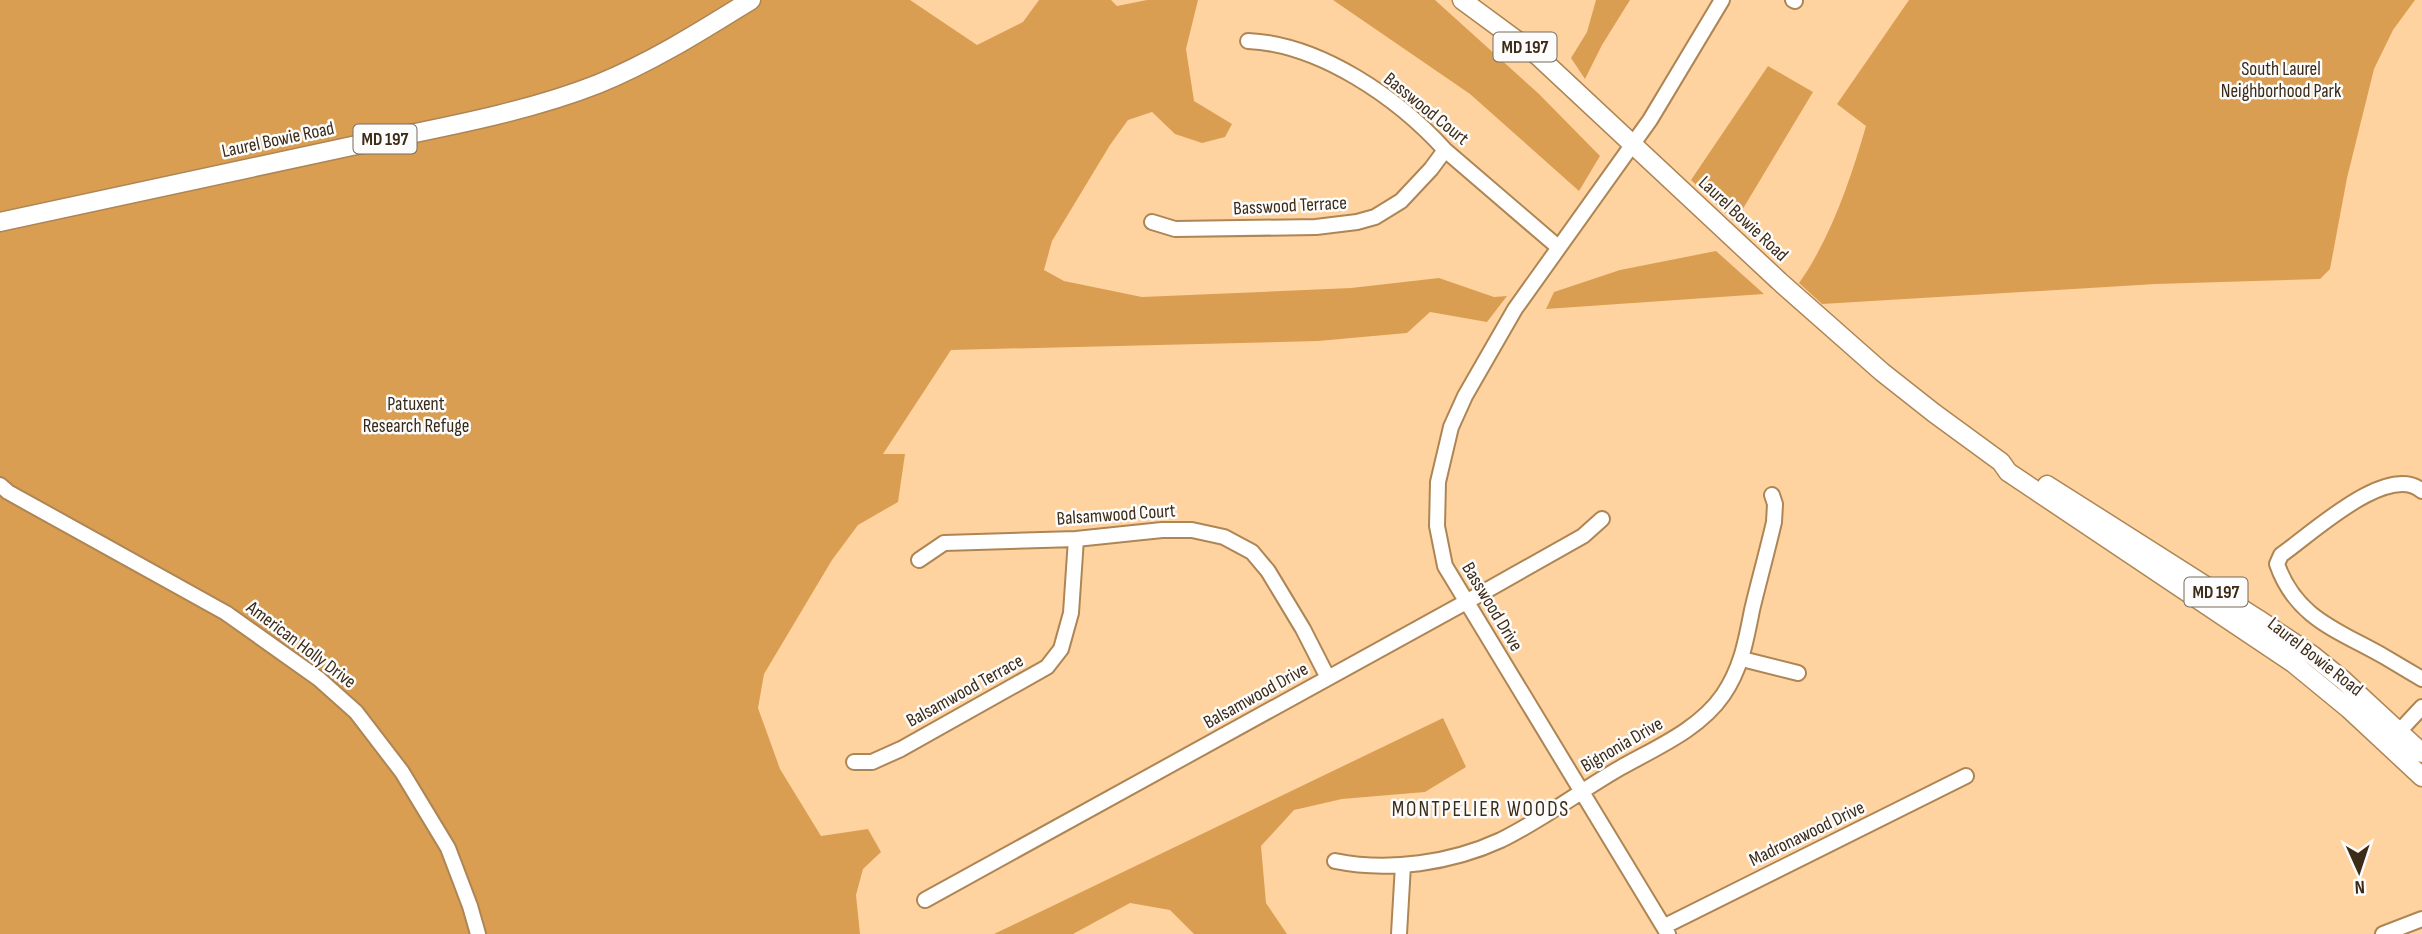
<svg xmlns="http://www.w3.org/2000/svg" width="2422" height="934" font-family="'Sofia Sans Condensed',sans-serif">
<rect width="100%" height="100%" fill="#ffd3a0"/>
<path fill="#da9e53" d="M0,0H910L977,45L1023,22L1039,0H1111L1117,6L1147,0H1198L1186,49L1194,101L1232,124L1225,137L1202,143L1175,134L1152,112L1128,120L1110,145L1052,241L1044,270L1064,281L1142,297L1351,288L1439,278L1494,297L1507,296L1487,322L1430,312L1407,333L1318,341L951,350L883,454H905L898,502L858,525L832,560L764,674L758,708L780,769L821,836L868,829L881,852L863,869L856,895L860,934H0Z
M1333,0H1435L1539,94L1600,156L1579,191L1470,94Z
M1596,0H1630L1602,45L1585,79L1571,58L1587,32Z
M1909,0H2415L2393,30L2374,69L2347,178L2330,269L2320,279L2156,284L1822,304L1799,283C1831,238 1851,178 1866,126L1837,104Z
M1768,66L1813,92L1735,222L1691,180Z
M1716,251L1764,294L1546,309L1554,292L1620,270Z
M1443,718L1466,767L1425,792L1342,799L1294,810L1261,846L1266,903L1287,934H1194L1170,910L1130,903L1073,934H994Z"/>
<g fill="none" stroke-linecap="round" stroke-linejoin="round">
<g stroke="#ae8554" stroke-width="18">
<path id="minor" d="M1793,0L1795,1
M1248,41C1320,44 1398,98 1445,150L1558,247
M1152,222L1175,229L1316,227L1357,222L1375,217L1401,201L1431,169L1445,150
M0,485L8,492L226,613L319,679L356,712L402,772L448,848L470,906L478,934
M2422,491C2388,461 2309,536 2281,555L2277,564C2296,619 2340,631 2385,657C2397,664 2410,672 2422,679
M919,560L944,543L1076,539L1162,530H1192L1224,537L1252,552L1268,571L1303,629L1328,678
M1742,659L1798,673
M2393,738L2422,707
M854,762H872L901,749L1047,667L1061,649L1071,613L1076,539
M1335,861C1389,872 1451,863 1501,840C1542,820 1580,791 1620,768C1655,748 1699,730 1723,695C1741,669 1746,641 1752,610C1759,581 1767,552 1774,522L1775,504L1772,495
M925,900L1466,602L1583,536L1602,519
M1665,926L1966,776
M1399,934L1403,865
M1668,934L1445,566L1437,526L1438,482L1451,427L1465,396L1515,309L1650,120L1722,0
M2383,934L2422,919"/>
</g>
<g stroke="#ae8554" stroke-width="21">
<path id="major" d="M1462,0L1538,56L1779,281L1882,372L1934,413L2001,462L2008,472L2293,663L2349,709L2422,777
M0,222C117,197 234,171 352,146C432,129 522,114 598,84C652,62 701,31 751,0
M2047,485L2258,619L2312,655L2343,680L2422,753"/>
</g>
<use href="#minor" stroke="#fff" stroke-width="14"/>
<use href="#major" stroke="#fff" stroke-width="18"/>
</g>
<g text-anchor="middle" dominant-baseline="central" stroke-width="5" stroke-linejoin="round" paint-order="stroke">
<g fill="#fcfcfc" stroke="#766a5c" stroke-width="2">
<rect x="1493.5" y="32.5" width="63" height="29" rx="5"/>
<rect x="353.5" y="124.5" width="63" height="29" rx="5"/>
<rect x="2184.5" y="577.5" width="63" height="29" rx="5"/>
</g>
<g font-size="18" font-weight="bold" fill="#3c2b17">
<text x="1525" y="47">MD 197</text>
<text x="385" y="139">MD 197</text>
<text x="2216" y="592">MD 197</text>
</g>
<g font-size="19" fill="#392917" stroke="#fcfcfc">
<text x="2281" y="69">South Laurel<tspan x="2281" dy="22">Neighborhood Park</tspan></text>
<text x="416" y="404">Patuxent<tspan x="416" dy="22">Research Refuge</tspan></text>
</g>
<g font-size="19" fill="#3c2b17" stroke="#fcfcfc">
<text transform="translate(1426 109) rotate(39)">Basswood Court</text>
<text transform="translate(278 140) rotate(-12)">Laurel Bowie Road</text>
<text transform="translate(1290 206) rotate(-3)">Basswood Terrace</text>
<text transform="translate(1743 219) rotate(43)">Laurel Bowie Road</text>
<text transform="translate(1116 515) rotate(-4)">Balsamwood Court</text>
<text transform="translate(1492 607) rotate(59)">Basswood Drive</text>
<text transform="translate(301 645) rotate(37)">American Holly Drive</text>
<text transform="translate(2315 657) rotate(38)">Laurel Bowie Road</text>
<text transform="translate(965 691) rotate(-29)">Balsamwood Terrace</text>
<text transform="translate(1256 696) rotate(-29)">Balsamwood Drive</text>
<text transform="translate(1622 745) rotate(-30)">Bignonia Drive</text>
<text transform="translate(1807 834) rotate(-26)">Madronawood Drive</text>
</g>
<g font-size="21" letter-spacing="2" fill="#3c2b17" stroke="#fcfcfc">
<text x="1481" y="809">MONTPELIER WOODS</text>
</g>
</g>
<g transform="translate(2359 871) rotate(177)" stroke="#fcfcfc" stroke-width="5" paint-order="stroke">
<path d="M0-5L12 26L0 18L-12 26Z" fill="#3c2b17"/>
<text y="-10" font-size="19" font-weight="bold" text-anchor="middle" fill="#3c2b17">N</text>
</g>
</svg>
